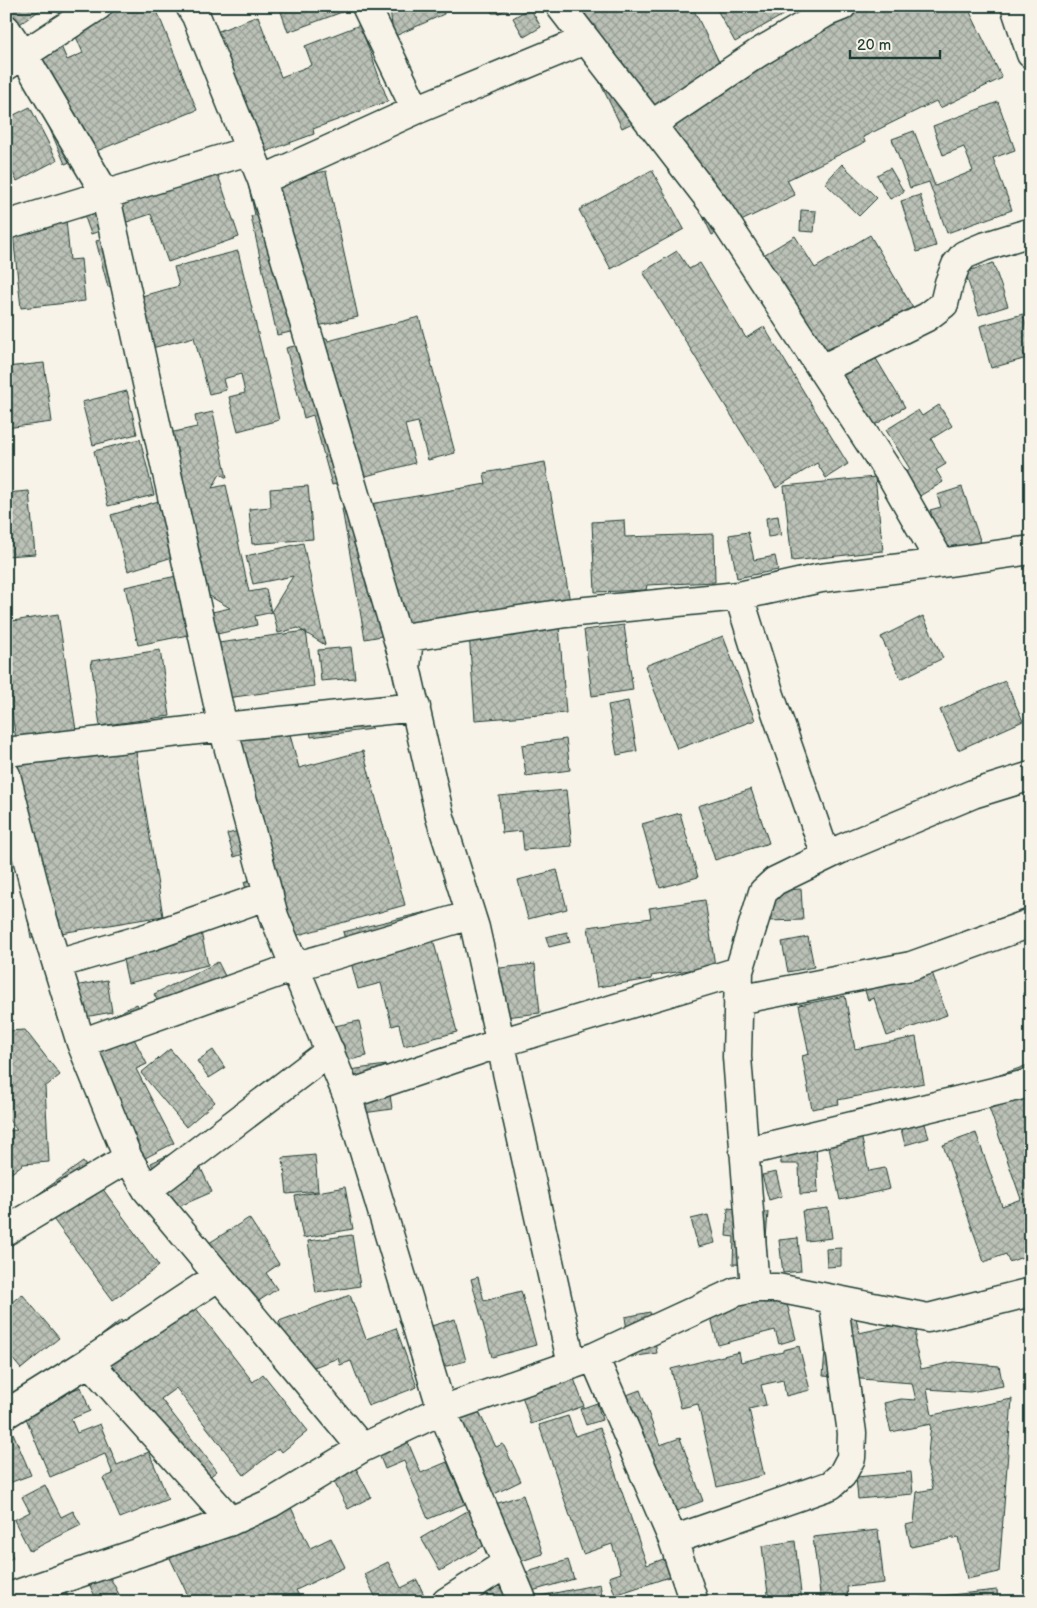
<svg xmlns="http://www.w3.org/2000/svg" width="1037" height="1608" font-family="'Balsamiq Sans',sans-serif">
<defs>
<pattern id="building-cross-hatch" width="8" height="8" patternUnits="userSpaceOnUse" patternTransform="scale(1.25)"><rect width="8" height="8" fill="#bbc1b6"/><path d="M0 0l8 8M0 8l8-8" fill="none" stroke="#979e95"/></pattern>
</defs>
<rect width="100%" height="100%" fill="#f7f3e8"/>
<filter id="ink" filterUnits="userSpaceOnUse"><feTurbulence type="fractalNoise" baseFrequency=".02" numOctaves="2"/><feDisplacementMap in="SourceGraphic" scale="10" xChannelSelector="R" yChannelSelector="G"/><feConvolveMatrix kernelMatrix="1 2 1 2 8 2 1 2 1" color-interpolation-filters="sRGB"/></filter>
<g filter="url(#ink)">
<path fill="url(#building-cross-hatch)" stroke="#1f3d34" d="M6,6H46L11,30L6,24Z
M76,6H155L197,110L65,164L17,53L57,37L67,60L83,53L65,11Z
M279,6H339L342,12L288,32Z
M390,6H444V14L393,37Z
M489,6H513L499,13H492Z
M563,6H692L721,66L817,28L862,6H967L1002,78L940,108L936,101L863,137L865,142L787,180L795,195L712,235L653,113L622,128Z
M715,6H799L735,42Z
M530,8L541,27L524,37L513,18Z
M258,16L281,77L312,65L305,46L360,25L388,101L313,129L314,134L240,161L193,41Z
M998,102L1015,150L993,158L1012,210L947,233L929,182L910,188L892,139L914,131L935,186L973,171L964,147L943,155L933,126Z
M30,107L57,160L17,181L6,161V119Z
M213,160L239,237L168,262L151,214L91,234L81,206Z
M842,164L877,198L859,216L825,183Z
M890,168L904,192L890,199L877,175Z
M652,170L684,229L611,269L579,210Z
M326,171L358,317L277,335L251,216L255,215L249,188Z
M920,195L936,246L917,252L901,201Z
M801,210L816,211L814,232L800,231Z
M66,220L70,260L81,259L85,301L21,308L12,225Z
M124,233L137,279L108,287L96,241Z
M870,235L914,310L824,363L762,256L795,236L815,268Z
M238,251L279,420L238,431L229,397L245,393L241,374L223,379L226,390L209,394L194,337L152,348L138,297L179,286L174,267Z
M677,251L689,269L700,263L746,338L764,327L848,464L826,478L817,463L776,488L643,272Z
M993,263L1008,306L979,315L965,272Z
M1023,314L1031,343V357L991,368L980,326Z
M419,317L455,453L428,460L418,422L405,425L415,463L332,485L313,415L304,418L286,348L327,338L328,341Z
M872,352L905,407L873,426L840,371Z
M44,363L52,422L6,428V367Z
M127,391L137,434L93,445L82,402Z
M939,405L952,426L931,439L946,464L936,470L943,482L918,497L904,473L910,469L886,430L918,410L922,416Z
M213,412L227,478L220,474L212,488L226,485L249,592L266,589L271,612L293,576L253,584L246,556L303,543L325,645L298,628L278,633L273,612L255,616L257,625L204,637L199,615L230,608L201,591L151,437L197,427L195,416Z
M140,439L154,495L108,506L94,451Z
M545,462L570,602L365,639L342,509L486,484L484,473Z
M875,477L883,551L792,561L784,486Z
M308,486L313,539L252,544L249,509L271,507L270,489Z
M962,487L982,546L946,558L930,510L941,507L937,495Z
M29,491L35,554L6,556V493Z
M162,500L179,555L128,571L111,515Z
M778,516L781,535L768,537L766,518Z
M624,520L625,537L714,534L715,582L647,585L646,590L595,592L592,522Z
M748,532L754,560L775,556L778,570L737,578L729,535Z
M186,574L198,633L138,645L125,587Z
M58,614L76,730L16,740L6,675V622Z
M923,616L943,658L901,679L881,637Z
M559,625L566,713L475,720L469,632Z
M624,625L633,690L592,696L584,630Z
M306,631L314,686L212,700L204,645Z
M723,636L755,720L677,749L645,666Z
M351,647L355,678L321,681L318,650Z
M160,650L170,716L100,726L91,661Z
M1005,681L1023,721L958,750L940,710Z
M368,699L372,729L311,737L307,707Z
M628,701L637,751L617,755L608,705Z
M284,713L299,768L363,751L405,905L277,941L273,924L261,928L253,899L249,900L244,882L256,878L250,852L234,857L227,834L251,828L213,733Z
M133,734L163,916L31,938L20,872L26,836L6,839V755Z
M566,739L570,770L526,776L522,745Z
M751,789L769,843L715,860L698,806Z
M566,790L572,846L524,850L522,831L502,833L499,796Z
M680,813L698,877L660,888L642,824Z
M557,870L567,909L528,919L518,880Z
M801,889L803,920L766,921L764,891Z
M705,900L715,966L651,976L652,979L597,987L588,927L651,918L649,908Z
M426,912L457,1032L404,1046L399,1024L392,1026L381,983L358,989L343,932Z
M222,918L224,927L201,932L208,965L128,983L119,941Z
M567,932L570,942L549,947L546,937Z
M808,937L814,967L788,972L782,942Z
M927,958L947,1015L887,1036L874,998L868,1000L859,972Z
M218,962L234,994L171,1027L154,994Z
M535,964L540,1013L479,1020L474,971Z
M107,980L112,1012L63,1021L58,989Z
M1031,991V1017L1023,993Z
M845,996L855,1049L916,1037L924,1083L838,1100L839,1104L812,1109L802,1056L809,1054L799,1005Z
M137,1004L148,1025L131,1033L147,1064L136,1069L174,1143L126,1168L73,1061L86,1055L76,1034Z
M359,1021L367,1056L328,1065L320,1029Z
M25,1030L60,1075L45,1087L49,1162L23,1164L9,1175L11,1207H6V1131L17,1130L6,1117V1031Z
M170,1049L215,1102L186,1127L141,1073Z
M213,1050L225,1068L209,1078L197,1061Z
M1031,1064V1254L1009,1262L1006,1254L984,1262L943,1145L976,1133L1002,1206L1021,1199L980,1082Z
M386,1065L392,1109L342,1116L335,1072Z
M919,1103L929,1138L905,1145L896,1109Z
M861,1135L869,1171L885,1168L890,1189L840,1200L828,1143Z
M816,1143L818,1193L800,1194L799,1164H781L780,1144Z
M190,1145L212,1192L173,1209L151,1163Z
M315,1155L318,1191L287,1194L283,1158Z
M83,1162L159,1266L113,1300L36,1196Z
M776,1172L782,1196L769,1200L762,1175Z
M345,1187L353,1229L303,1238L295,1196Z
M728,1208L768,1212L764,1266L733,1264L734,1237L726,1236Z
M828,1208L832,1238L806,1241L802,1211Z
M708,1215L715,1243L698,1247L691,1219Z
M249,1218L279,1264L266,1273L277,1289L242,1312L201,1248Z
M352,1235L360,1286L316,1293L308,1241Z
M798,1238L801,1271L783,1273L779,1240Z
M841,1248V1266L827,1267L826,1249Z
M478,1277L484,1301L521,1291L536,1345L492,1357L471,1279Z
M782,1284L796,1339L779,1344L775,1330L718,1345L708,1306Z
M181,1289L253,1382L263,1374L308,1431L282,1452L279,1448L244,1475L176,1388L161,1399L217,1471L191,1491L82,1351L121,1320L129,1330Z
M22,1294L59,1338L21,1369L6,1351V1307Z
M350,1295L366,1339L396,1328L417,1387L368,1406L351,1361L340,1365L338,1358L298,1373L279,1321Z
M650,1312L657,1353L631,1357L625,1317Z
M828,1315L856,1318L859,1333L901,1324L917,1326L915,1344L921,1369L954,1362L999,1366L1003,1386L970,1392L927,1389L932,1415L1012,1399L999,1572L967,1579L958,1537L911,1547L906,1525L914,1523L917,1492L933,1489L927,1464L931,1424L891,1432L884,1403L901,1399L916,1400L912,1383L823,1376Z
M455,1319L466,1361L439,1368L428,1327Z
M799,1346L810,1390L786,1396L783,1380L761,1385L766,1405L749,1409L764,1475L717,1487L698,1404L681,1408L671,1369L739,1352L741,1362L783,1352V1350Z
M569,1365L584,1406L531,1424L518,1383Z
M81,1387L90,1411L71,1419L77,1433L100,1424L117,1465L149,1452L168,1499L120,1518L103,1478L113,1474L105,1454L50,1477L19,1401L63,1394Z
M640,1390L660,1445L680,1438L703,1501L668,1514L624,1396Z
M474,1402L496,1447L503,1444L521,1481L488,1497L449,1414Z
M597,1403L602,1420L586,1425L580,1409Z
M568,1416L575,1436L600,1428L647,1565L666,1558L672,1576L615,1595L609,1577L621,1573L612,1544L583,1554L539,1425Z
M402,1428L421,1473L447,1462L465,1504L428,1519L404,1461L385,1469L373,1440Z
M13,1433L31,1475L6,1484V1436Z
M347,1451L371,1497L348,1509L324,1462Z
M911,1472L913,1494L858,1499L856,1477Z
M45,1485L61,1517L73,1511L81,1525L30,1551L14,1520L30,1512L22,1497Z
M6,1486L11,1497L6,1498Z
M523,1495L543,1554L512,1564L492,1505Z
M288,1501L310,1548L331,1538L345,1567L296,1590L302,1602H191L170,1558Z
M469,1510L488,1543L440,1571L421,1538Z
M878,1530L884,1583L847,1587L848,1601L821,1602L813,1537Z
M6,1541L13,1558L6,1561Z
M795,1541L802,1602H769L762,1546Z
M568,1560L574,1579L525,1593L520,1574Z
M388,1562L401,1588L417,1580L425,1597L416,1602H378L364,1574Z
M104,1566L123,1602H98L85,1576Z
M498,1576L506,1595L490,1602H447Z
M62,1583L70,1602H14Z
M600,1584L603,1602H525V1599Z
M997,1590L998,1602H903V1600Z"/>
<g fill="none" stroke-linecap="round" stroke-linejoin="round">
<g stroke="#1f3d34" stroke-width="31">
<path id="minor" d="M190,6L196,16L262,180L406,667L440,817L475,928L572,1365
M366,6L416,110
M560,6L719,212L892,477L941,563
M1015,6L1031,54
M6,29L23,54L105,193L223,727L274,916L347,1095L442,1410L523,1602
M6,66L98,6
M651,125L758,53L827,12L842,6
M262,180L416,110L585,40
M6,225L251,150
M822,369L927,317L944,304L949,283L956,265L964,255L983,247L1031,232
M739,596L770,695L826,856
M406,667L409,637L566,613L739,596L821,578L941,563L1031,550
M6,752L223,727L416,707
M6,775L42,916L81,1043L128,1158L147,1190L362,1448
M57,964L149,937L269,895
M738,1000L911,966L1031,923
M81,1043L294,967L471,915
M347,1095L500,1043L739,971
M744,1152L1031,1083
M147,1190L330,1051
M6,1231L128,1158
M755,1288L737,1057L739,971L763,892L775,881L843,848L973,794L1031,776
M594,1357L673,1540L694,1602
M89,1362L231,1521
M6,1414L89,1362L219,1276
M673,1540L831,1485L842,1475L851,1458L852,1433L833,1299
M6,1598L231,1521L271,1503L362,1448L442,1410L594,1357L735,1292L755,1288H777L928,1318L1031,1292
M446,1602L507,1563"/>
</g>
<use href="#minor" stroke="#f7f3e8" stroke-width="28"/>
</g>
</g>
<rect width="1037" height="1608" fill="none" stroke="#f7f3e8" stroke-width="25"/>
<rect x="12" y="12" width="1012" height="1583" fill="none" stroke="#1f3d34" stroke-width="2" filter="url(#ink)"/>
<path d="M850 50v8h90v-8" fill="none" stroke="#1f3d34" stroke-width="2.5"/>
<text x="857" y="50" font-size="15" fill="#1f3d34" stroke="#f7f3e8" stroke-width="4" paint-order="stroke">20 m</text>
</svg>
